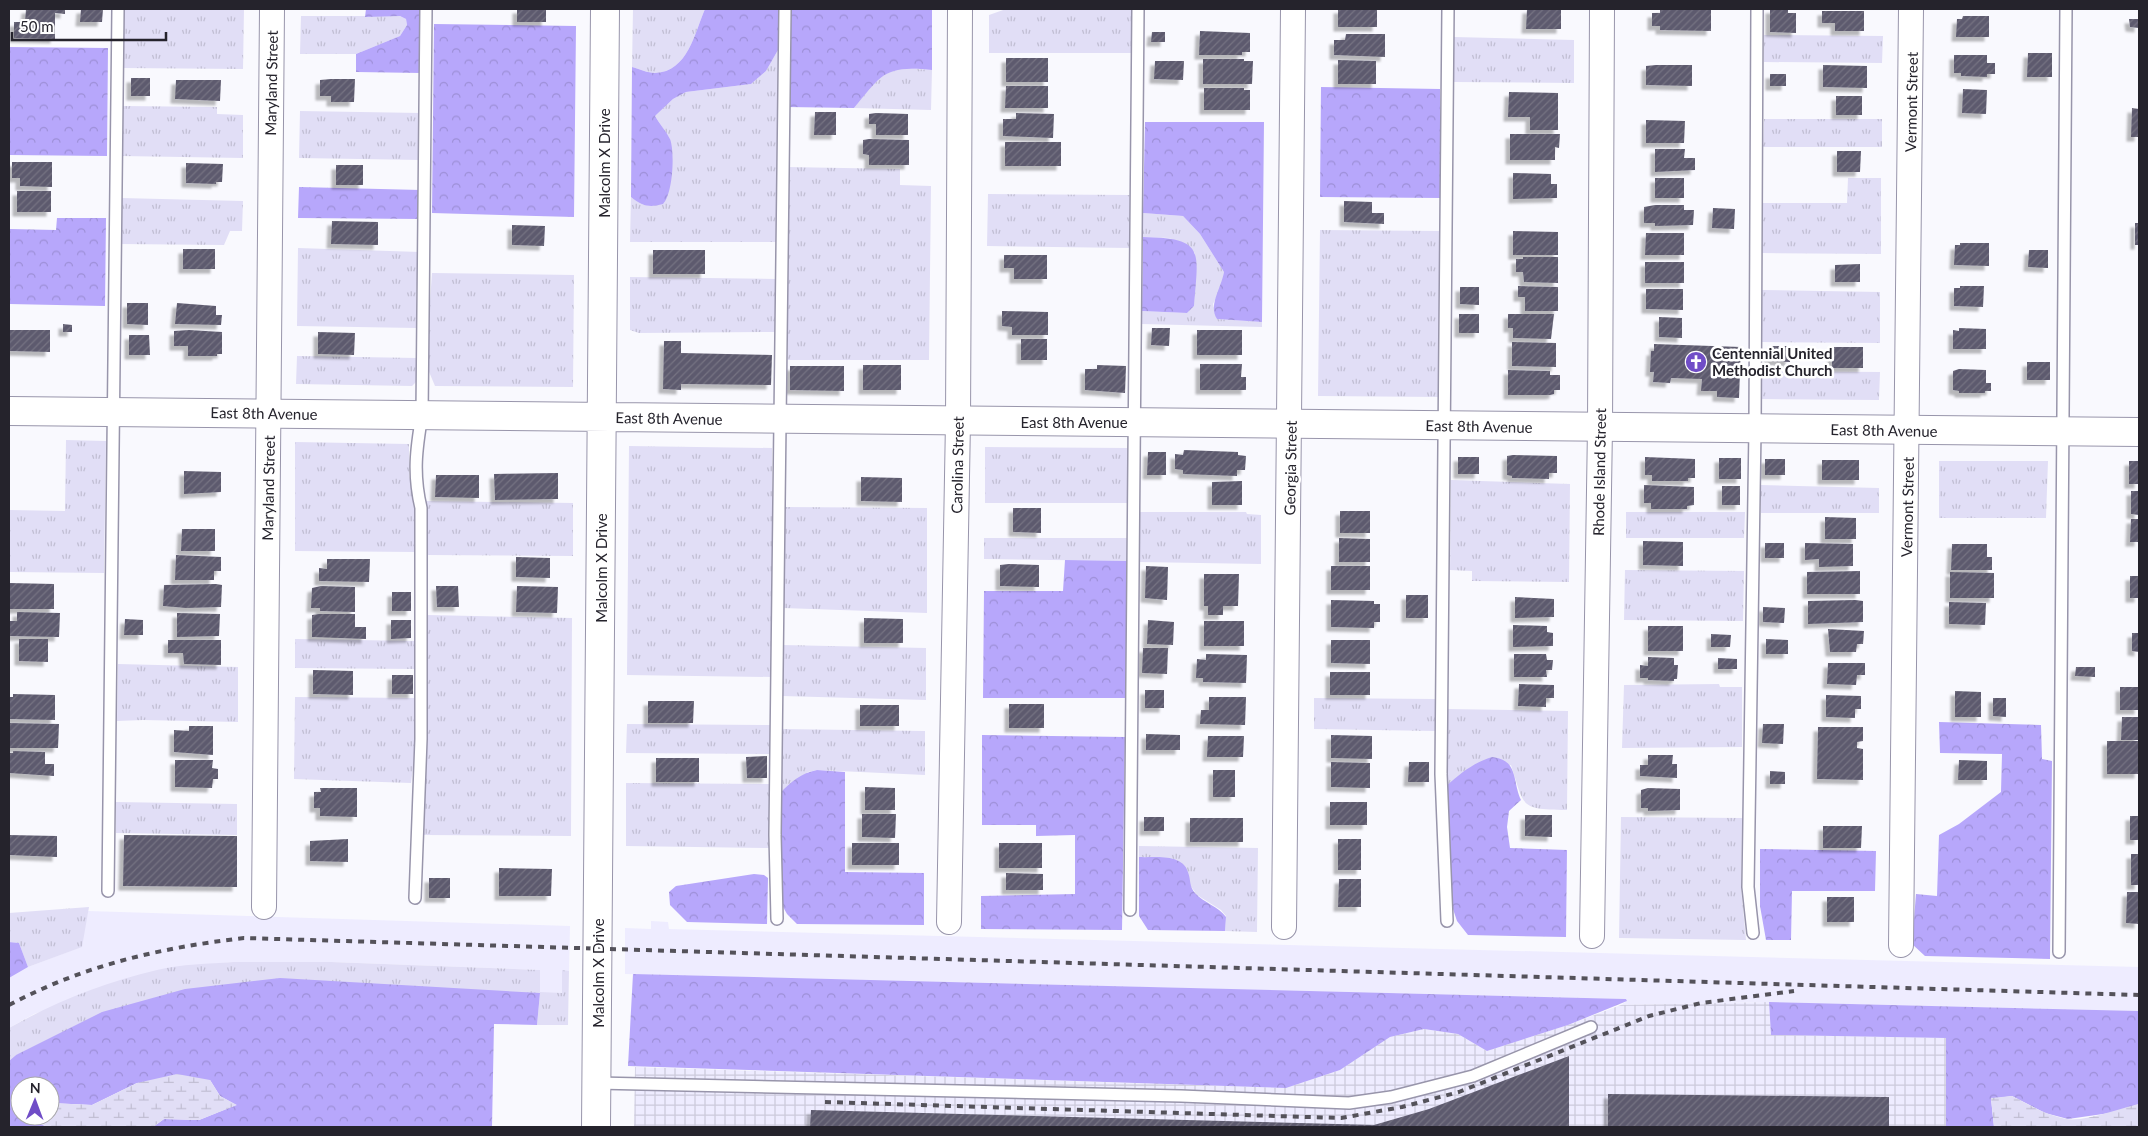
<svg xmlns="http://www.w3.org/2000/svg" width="2148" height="1136" font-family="Lato,sans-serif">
<defs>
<pattern id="industrial-grid" width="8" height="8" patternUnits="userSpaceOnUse" patternTransform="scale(1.25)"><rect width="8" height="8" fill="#eeecff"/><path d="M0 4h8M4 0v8" fill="none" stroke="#cccadb"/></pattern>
<pattern id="grass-tufts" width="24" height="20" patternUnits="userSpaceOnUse" patternTransform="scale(1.25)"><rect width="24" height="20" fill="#e1def6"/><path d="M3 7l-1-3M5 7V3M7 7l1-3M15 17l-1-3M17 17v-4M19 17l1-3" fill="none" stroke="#c1bed3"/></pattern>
<pattern id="forest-crowns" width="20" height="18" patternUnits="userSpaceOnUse" patternTransform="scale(1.25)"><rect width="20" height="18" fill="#b7a7fb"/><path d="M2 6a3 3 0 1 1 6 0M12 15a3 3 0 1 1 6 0" fill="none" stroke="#9d8fd7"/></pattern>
<pattern id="wetland-marsh" width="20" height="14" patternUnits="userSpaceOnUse" patternTransform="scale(1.25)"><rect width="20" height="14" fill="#e1def6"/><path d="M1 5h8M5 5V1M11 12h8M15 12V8" fill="none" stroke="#c1bed3"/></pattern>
<pattern id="building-hatch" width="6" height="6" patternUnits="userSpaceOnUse" patternTransform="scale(1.25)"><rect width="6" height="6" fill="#5d5a6e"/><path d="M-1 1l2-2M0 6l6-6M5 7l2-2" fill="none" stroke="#757382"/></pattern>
<filter id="shadow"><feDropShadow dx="-4.5" dy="4.5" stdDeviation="1" flood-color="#0004"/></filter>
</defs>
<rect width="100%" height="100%" fill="#f9f9fe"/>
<path fill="#eeecff" d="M88,911L570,926L569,971H562V993H540V970L331,962H233L159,970L34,1014L9,1028V978L28,967L81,947Z
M651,921L668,922L669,929L2139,967V1011L1769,1002L1621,1005L1627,1001L1626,999L625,974V928L651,929Z"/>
<path fill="url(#industrial-grid)" d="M1769,1002L1771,1035L1946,1038V1127H634L635,1067L1286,1088L1340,1070L1390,1037L1424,1029L1458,1034L1487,1051L1568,1025L1621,1005Z"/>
<path fill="url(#grass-tufts)" d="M124,9H244L243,69L123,68Z
M633,9H705C695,32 688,72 655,73C648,73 639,69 632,67Z
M1006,9H1132V53H989V15Z
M301,16H400L406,19L407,25L400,36L356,54H300Z
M1764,35L1883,36L1882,63L1764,62Z
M1454,37L1574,40V83L1454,82Z
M778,50L777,242H630L631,197C642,206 649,208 663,203L670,139L655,116L673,99L686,92L751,84L766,71Z
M901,68L932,70L931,110L854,108C868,91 879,73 901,68Z
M122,106L217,107V114L243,115V158L121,156Z
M300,111L421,113V160L299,158Z
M1764,119H1882V147H1763Z
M787,167L900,169V185L931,186L929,360H788Z
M1848,178H1881V254L1762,253L1763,203H1847Z
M988,194L1130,195V248L987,246Z
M121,198L243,201L242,231H230L224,245L120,244Z
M1143,213L1183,216L1200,234L1224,272L1221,288L1213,304L1217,319L1262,322V327L1142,324V311L1187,313L1194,306L1195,253L1170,238L1143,237Z
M1320,230L1440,231V397L1318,396Z
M298,248L420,252L416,294L417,328L297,326Z
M432,273L574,275L573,387L435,386L427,367L426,357Z
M630,277L777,279V332L639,333L630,330Z
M1762,290L1880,292V343L1762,342Z
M297,356L417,358V381L412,386L296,384Z
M1761,371L1880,372L1879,400L1761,399Z
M66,440L106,441L104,573L9,572V510L65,511Z
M295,442L409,444V476L415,499V552L295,551Z
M629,446L772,448V677L627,675Z
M985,447L1128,448V503H985Z
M1939,461H2048L2046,518H1939Z
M1451,480L1570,484L1569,582L1472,581V571L1450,570Z
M1761,485L1879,488V513H1761Z
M426,501L573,503V556L427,555Z
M785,507L927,508V613L783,608Z
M1140,512H1246L1247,514L1261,515V564L1139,562Z
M1626,512H1745L1744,538H1626Z
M984,538H1127V561L984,559Z
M1625,570L1744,571L1743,621L1624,620Z
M427,615L572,618L571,836L422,835L427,740Z
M295,639L416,641V669L295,668Z
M782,645L926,648V700L782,696Z
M118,664L238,667V722L143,720L117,721Z
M1719,684L1720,687H1742V747L1622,748L1624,685Z
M295,697L416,698L415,754L411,783L294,779Z
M1314,698L1435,699V731L1314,729Z
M1448,709L1568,711L1567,810C1519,809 1525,808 1511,765L1446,786Z
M627,724L772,725L771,754L626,753Z
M781,729L925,731V775L817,770L808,772L780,793Z
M626,783L771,784L769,848L626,846Z
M116,802L237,804V835L116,833Z
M1621,817L1742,818L1741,888L1746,940L1619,938Z
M1139,846L1258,848L1257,932L1225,931L1226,916L1221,910L1197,895L1190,885L1188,872L1177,860L1139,857Z
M89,907L82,947L28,967L19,943L9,942V913Z
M233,962H331L540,970V992L562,993V970L569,971L568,1025H537L540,993L16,1055L9,1061V1028C55,1002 105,982 157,970C182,964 208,964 233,962Z"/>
<path fill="url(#forest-crowns)" d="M366,9H421V73L356,72V54L400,36L407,25L406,19L400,16L365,17Z
M705,9H779L778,50L766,71L751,84L686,92L673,99L655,116C659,123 666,131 670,139C675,152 673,194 663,204C649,208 642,206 631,197L632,67C639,69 648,73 655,73C688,72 695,32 705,9Z
M788,9H932V70C885,65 882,74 854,108L787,107Z
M434,24L576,26L574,217L432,213Z
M9,47L108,48L107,156L9,155Z
M1321,87L1440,89V198L1320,197Z
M1145,122H1264L1262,322L1217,319C1208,305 1221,289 1224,272L1200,234L1183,216L1143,213Z
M299,187L421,190V219L298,218Z
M57,218H106L105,306L9,304V229L56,230Z
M1143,237C1206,238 1198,251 1194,306L1187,313L1142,311Z
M1065,560L1127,561L1126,698H983L984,591H1063Z
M1939,722L2041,725L2042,759L2052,761L2050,959L1925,956L1912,944L1916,894L1937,896L1939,835L1959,824L2001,792L2002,754L1940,753Z
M982,735L1125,737L1122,930L981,929V896L1075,894V835L1036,836V825H982Z
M1492,757C1519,760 1512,781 1521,800L1509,811L1507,827L1510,848L1567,850L1566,937L1468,935L1457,921L1453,909L1446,786C1461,773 1473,763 1492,757Z
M817,770L845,772V872L924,873V925L797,924L787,914L782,905L780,793C791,782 801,773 817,770Z
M1760,849L1876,851L1875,891H1792L1791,940H1766L1760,906Z
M1139,857C1154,858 1182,853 1188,872C1191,880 1189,886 1195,893C1204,903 1218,906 1226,917L1225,931L1148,930L1139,916Z
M754,874L764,875L768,878L767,924L687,922L670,905L669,892L676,886Z
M9,942L19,943L28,967L9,978Z
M633,974L1626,999L1627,1001L1568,1025L1487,1051L1458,1034L1424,1029L1390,1037L1340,1070L1286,1088L628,1066Z
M280,978L540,993L537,1025L494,1024L492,1127H153L164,1119L199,1120L236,1105L220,1096L210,1080L137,1083L92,1105L50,1103V1086H20V1116H34L37,1122L47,1127H9V1061L16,1055L102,1012L185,989Z
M1769,1002L2139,1011V1104L2117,1112L2068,1119L2045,1113L2012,1096L1991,1099L1994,1127H1946V1038L1771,1035Z"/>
<path fill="url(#wetland-marsh)" d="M177,1074L210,1080L220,1096L237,1105L199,1120L164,1119L153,1127H47L37,1122L34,1116H50V1103L92,1105L137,1083Z
M2012,1096C2029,1105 2047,1115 2066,1119C2086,1122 2120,1108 2139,1104V1127H1994L1991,1098Z"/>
<path fill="url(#building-hatch)" filter="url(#shadow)" d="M26,9H65V14L55,13V39L14,38V22H25Z
M81,9H103L102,22H80Z
M517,9H546V22H517Z
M1338,9H1377V27H1338Z
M1527,9H1561V29H1526Z
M1660,9H1711V31L1660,30V26H1652V13H1660Z
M1770,9H1788V13H1796V33L1770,32Z
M1822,11H1864V31H1835V23H1822Z
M1963,16H1989V37H1956L1957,19H1962Z
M2129,19H2139V28L2130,27Z
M1200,31L1250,33V52H1242V55H1199Z
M1152,32H1165V42H1151Z
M1346,34H1385V57L1334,55V40H1345Z
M2028,53H2052V77H2027Z
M1954,55H1987V63H1995V74H1987V77L1961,76V73H1954Z
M1006,58H1048V82H1006Z
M1203,59H1244V61H1253L1252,84H1203Z
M1338,60L1376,61V84H1338Z
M1155,61H1184L1183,80L1154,79Z
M1656,65H1692V86L1646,85V66Z
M1823,65L1867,66V88L1823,87Z
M1770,74H1786V86H1770Z
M131,78H150V96H131Z
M331,79H355L354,102H331V96H320V80Z
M176,80H221L220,101L175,99Z
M1006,86H1048V108H1005Z
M1204,88H1244V90H1250V110H1204Z
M1963,89L1987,90L1986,114L1962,113Z
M1509,92L1558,93V130H1530V117H1508Z
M1836,96H1862V115H1836Z
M2132,108L2139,109V137H2131Z
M815,112H836V135H814Z
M876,113L908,114V135H876V124H869V114Z
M1016,113L1054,114L1053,138L1003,136V119H1016Z
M1646,120L1685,121L1684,143H1646Z
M1510,134H1560L1559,148L1555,147V160H1510Z
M869,139L909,140V165H869V155L863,154V140Z
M1005,142H1061V166H1005Z
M1655,149H1685L1684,158H1695V170L1655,172Z
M1837,151H1861L1860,172H1837Z
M12,162H52V187L20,186V178H12Z
M186,163L223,164L222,182H216V184L186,183Z
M336,165H363V185H336Z
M1513,173L1551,174V184H1557V198L1513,199Z
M1655,178H1684V198H1655Z
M17,191H51V212H17Z
M1344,201L1372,202V213H1384V224L1344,222Z
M1655,205H1684V210H1694L1693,225L1655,226V223H1644V207Z
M1713,208L1735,209L1734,229L1712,228Z
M332,221L378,222V245L331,244Z
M2135,223H2139V245H2135Z
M512,225L545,226L544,246L512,245Z
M1513,231L1558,232V255H1513Z
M1646,233H1684V255H1645Z
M1960,243H1989V266L1954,265L1955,245H1960Z
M183,249H215V269H183Z
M653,250H705V274H653Z
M2029,250H2048V268L2028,267Z
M1004,255H1047V279H1014V268H1004Z
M1523,257H1558V283L1524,282L1523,272H1516V259H1523Z
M1645,262H1684V283H1645Z
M1860,264V282H1835V265Z
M1518,286L1558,287V311H1525V297H1518Z
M1960,286H1984L1983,307L1954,306V288H1960Z
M1460,287H1479V305L1460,304Z
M1646,289H1683V310L1646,309Z
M127,303H148V325L127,324Z
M177,303L216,306V315H222L221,325L175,324Z
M1002,311L1048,312V335H1012V327L1002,326Z
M1459,314H1479V333H1459Z
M1508,314H1554L1551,339L1513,338V328H1508Z
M1659,317L1682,318V338L1659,337Z
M63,324L72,325V332H63Z
M1152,328H1170L1169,346L1151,345Z
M1959,328L1986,329V349H1953V330L1959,331Z
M9,330H50V352L9,351Z
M189,330L222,332V354H217V356H188V346H174V331Z
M1197,330H1242V355H1197Z
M318,332L355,333L354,355L318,354Z
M129,335H149L150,355H129Z
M1021,339H1047V360H1021Z
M664,341H681V353L772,355L771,385L681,384V390L663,389Z
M1512,342L1556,343V367L1512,366Z
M1654,344L1741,347L1739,398L1717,397V391H1701L1702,379L1671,378L1670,383L1653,382L1654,372H1650L1651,351H1654Z
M1769,346H1790V362L1769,361Z
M1832,347H1863V368H1832Z
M2027,362H2050V380H2027Z
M1200,364H1242L1241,377H1246V390H1200Z
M863,365H901V390H863Z
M1097,365L1126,366L1125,393L1085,390V369H1097Z
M790,366H844V391L790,390Z
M1959,369L1986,370V383H1991V391H1985V393H1959V391L1953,390V371Z
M1508,370L1550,371V375H1560V390H1554V394L1550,395H1508Z
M1184,450L1238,452V455L1246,456L1245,470H1237V476L1183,474V470L1175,469V454L1183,455Z
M1148,452H1166V475H1147Z
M1513,455L1557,456V473H1549V479L1512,478V476L1507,475V456Z
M1458,457H1479V474H1458Z
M1645,457L1695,459V478H1688V481H1652V475H1645Z
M1719,458H1741V479H1719Z
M1765,459H1785V475H1765Z
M1822,460H1859V480H1822Z
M2129,461H2139V484H2129Z
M184,471L221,472V492L184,494Z
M558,473V499L495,500L494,474Z
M436,475H479V498L435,497Z
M861,477L902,478V502L861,501Z
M1242,481V505H1212V482Z
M1644,485L1694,487V505L1687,506V509H1651V503H1644Z
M1722,486H1740V505H1722Z
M2131,491H2139V515L2131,514Z
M1013,508H1041V533L1013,532Z
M1340,511H1370V533H1340Z
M1825,517L1856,518V539H1825Z
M2131,519H2139V542H2130Z
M182,529H215V551H181Z
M1339,538L1370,539V562H1339Z
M1643,541L1683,542V566L1643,565Z
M1765,543H1784V558H1765Z
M1805,543L1853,544V566L1819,567V559L1805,560Z
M1952,544H1987V557H1992V570H1951Z
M176,555L221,557V571H214V580H175Z
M516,557L550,558V578L516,577Z
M327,559H370L369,582L319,581V568L327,569Z
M1009,564L1039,565V587L1000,586V565Z
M1146,566L1168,567L1167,600L1145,598Z
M1331,566H1370V590H1331Z
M1860,571V594H1807V572Z
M1950,572L1994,573V598H1950Z
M1204,574H1239L1238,606H1223V615H1208V606H1204Z
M2130,576H2139V598H2130Z
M9,583L54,584V609H9Z
M216,584L222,585L221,607L186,608L163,606L164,585Z
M321,586L355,587V612L320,611V608H311L312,588Z
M436,586H458L459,607H437Z
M517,586L558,587L557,613L516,612Z
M392,592H411V611H392Z
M1406,595H1428V618H1406Z
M1515,597L1554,599V617L1515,618Z
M1331,600L1374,601V604H1380V622H1374V628L1331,627Z
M1855,600L1863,601V622L1808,624V601Z
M1949,602L1986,603L1985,625L1949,624Z
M1763,607L1785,608L1784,623L1763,622Z
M17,612L60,613L59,637L9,636V621H17Z
M177,613L220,614L219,636L177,637Z
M319,614H355V627H366V639L312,637V615Z
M864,618L903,619V643H864Z
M125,619L143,620V635H124Z
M391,620H411V638L391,639Z
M1148,620L1174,622L1173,645L1147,644Z
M1204,621H1244V646H1204Z
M1513,625L1547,626V632L1553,633V646L1513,647Z
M1648,626H1683V651H1648Z
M1828,629L1864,631L1863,644H1857L1856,652H1830Z
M2132,633H2139V652L2132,651Z
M1711,634L1731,635L1730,647H1711Z
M19,639H48V662L19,661Z
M1766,639L1788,640V654H1766Z
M168,640H221V665L184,664L183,653H168Z
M1331,640H1370V664L1331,663Z
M1143,648H1168L1167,674L1142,673Z
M1206,654L1247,655L1246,683L1203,682V678H1196L1197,659L1206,660Z
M1514,654H1546L1547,660H1553L1552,670H1546L1547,677H1514Z
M1648,657L1674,658V665H1678L1677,679H1674V681L1648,680V678H1640V665L1648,666Z
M1718,658L1737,659V669H1718Z
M1828,663H1865V675H1857L1856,685L1827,684Z
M2076,667H2095V677L2075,676Z
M313,670L353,671V695L313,694Z
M1330,672H1370V695H1330Z
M392,675H413V694H392Z
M1519,684L1554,685V698H1546V707L1518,706Z
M2120,687H2139V710H2120Z
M1145,690H1164V708H1145Z
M1955,691L1981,692V717H1955Z
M13,694L55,695V720L9,719V697H13Z
M1826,695L1861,696V709H1855V718L1826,717Z
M1209,697H1246L1245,725L1200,724L1201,710H1209Z
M1993,698H2006V717L1993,716Z
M648,701H694L693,723H648Z
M1009,704H1044V728H1009Z
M860,705H899V726H860Z
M2122,717H2139V740H2121Z
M9,723L59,724L58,748H9Z
M1763,724H1784L1783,744L1762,743Z
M189,726H213V755L174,752V730L189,731Z
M1818,727H1863V741L1857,742V748L1863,749V780L1817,779Z
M1146,734L1180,735V750H1146Z
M1331,735L1372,736V759L1331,758Z
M1208,736H1244L1243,757H1207Z
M2107,741H2139V774H2107Z
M13,751L45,752V764H54V776L9,773V753H13Z
M1648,755H1673L1672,764H1677V778L1640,776V765H1648Z
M767,756V778H747L746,757Z
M656,758H699V782H656Z
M175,760H213L212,768L218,769V779H213L212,788L175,787Z
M1959,760L1987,761V780H1958Z
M1331,762L1370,763V788L1331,787Z
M1409,762H1429V782H1408Z
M1213,770H1235V797H1213Z
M1770,771L1785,772V784H1770Z
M865,787L895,788V810H865Z
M320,788H357V817L320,816V808H314V792H321Z
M1648,788L1680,789V810L1648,811V808H1641V790Z
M1330,802H1367V825H1330Z
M862,814H896L895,838L862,837Z
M1525,815H1552V837L1525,836Z
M2130,816H2139V840H2130Z
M1144,817H1164V831H1144Z
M1190,818H1243V842H1190Z
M1823,826H1862L1861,848H1823Z
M9,835L57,836V857L9,855Z
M124,835L237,836V887L123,886Z
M348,839V862L310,861V841Z
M1338,839H1361V870H1338Z
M852,843H899V865H852Z
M999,843H1042V868H999Z
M2131,854H2139V885H2131Z
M499,868L552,869L551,896H499Z
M1006,873L1043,874V890H1006Z
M429,878H450V898H429Z
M1339,879H1361V907H1338Z
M2127,892H2139V924L2126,923Z
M1827,897H1854V922H1827Z
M1569,1056V1127H810L811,1110L1374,1125L1429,1109Z
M1608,1094L1889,1097V1127H1608Z"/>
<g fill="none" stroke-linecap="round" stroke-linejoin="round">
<g stroke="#9895ab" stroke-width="14">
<path id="service" d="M108,891L118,9
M415,898L421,739V508C413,474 416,450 422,415L426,9
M1130,910L1138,9
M777,919L775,835L785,9
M1447,921L1441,774L1448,9
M1753,933L1748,887L1755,429L1757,9
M2059,952L2066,9
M597,1083L1181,1096L1349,1103L1391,1097L1473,1076L1591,1027"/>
</g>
<g stroke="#9895ab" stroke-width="26">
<path id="minor" d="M264,907L272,9
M949,922L958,421L960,9
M1284,927L1293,9
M1592,936L1600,427L1602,9
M1901,945L1911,9"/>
</g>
<g stroke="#9895ab" stroke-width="30">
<path id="tertiary" d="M9,411L2139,432
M596,1127L605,9"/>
</g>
<use href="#service" stroke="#fff" stroke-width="11"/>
<use href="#minor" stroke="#fff" stroke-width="24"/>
<use href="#tertiary" stroke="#fff" stroke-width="28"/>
<path stroke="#54525a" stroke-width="4" stroke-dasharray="6 6" stroke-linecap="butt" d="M9,1005C85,965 159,948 244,938L2139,995
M825,1102L1341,1118L1402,1107L1459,1092L1649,1016L1701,1003L1794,991"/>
</g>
<defs>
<g id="church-disc" transform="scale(1.125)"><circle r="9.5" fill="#704dc7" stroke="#fff"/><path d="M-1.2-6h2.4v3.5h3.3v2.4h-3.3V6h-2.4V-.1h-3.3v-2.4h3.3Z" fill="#fff"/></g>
</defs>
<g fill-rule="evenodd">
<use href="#church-disc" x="1696" y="362"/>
</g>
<g text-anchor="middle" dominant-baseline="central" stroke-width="5" stroke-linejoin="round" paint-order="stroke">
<g font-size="15" fill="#25232c" stroke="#fff">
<text transform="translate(271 83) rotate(-89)">Maryland Street</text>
<text transform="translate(1911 102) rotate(-89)">Vermont Street</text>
<text transform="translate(604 163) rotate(-90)">Malcolm X Drive</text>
<text transform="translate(264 413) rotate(1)">East 8th Avenue</text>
<text transform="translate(669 418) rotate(1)">East 8th Avenue</text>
<text x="1074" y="422">East 8th Avenue</text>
<text transform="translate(1479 426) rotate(1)">East 8th Avenue</text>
<text transform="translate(1884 430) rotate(1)">East 8th Avenue</text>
<text transform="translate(957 465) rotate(-89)">Carolina Street</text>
<text transform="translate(1290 468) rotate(-89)">Georgia Street</text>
<text transform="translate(1599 472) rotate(-89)">Rhode Island Street</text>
<text transform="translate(268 488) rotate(-89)">Maryland Street</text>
<text transform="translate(1907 507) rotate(-89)">Vermont Street</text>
<text transform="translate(601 568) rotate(-90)">Malcolm X Drive</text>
<text transform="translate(598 973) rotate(-90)">Malcolm X Drive</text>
</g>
<g font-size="15" font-weight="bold" fill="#25232c" stroke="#fff" text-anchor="start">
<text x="1712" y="353">Centennial United<tspan x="1712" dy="17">Methodist Church</tspan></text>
</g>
</g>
<rect width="2148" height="1136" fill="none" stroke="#25232c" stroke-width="20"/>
<g transform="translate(35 1101) rotate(1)"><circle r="24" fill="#ffffff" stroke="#a8a7ab"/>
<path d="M0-4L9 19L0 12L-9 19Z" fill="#704dc7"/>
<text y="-8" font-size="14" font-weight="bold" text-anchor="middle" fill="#25232c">N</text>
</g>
<path d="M12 32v8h154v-8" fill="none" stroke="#25232c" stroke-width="2.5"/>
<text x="20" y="32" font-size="15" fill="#25232c" stroke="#ffffff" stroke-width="4" paint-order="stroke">50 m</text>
</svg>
